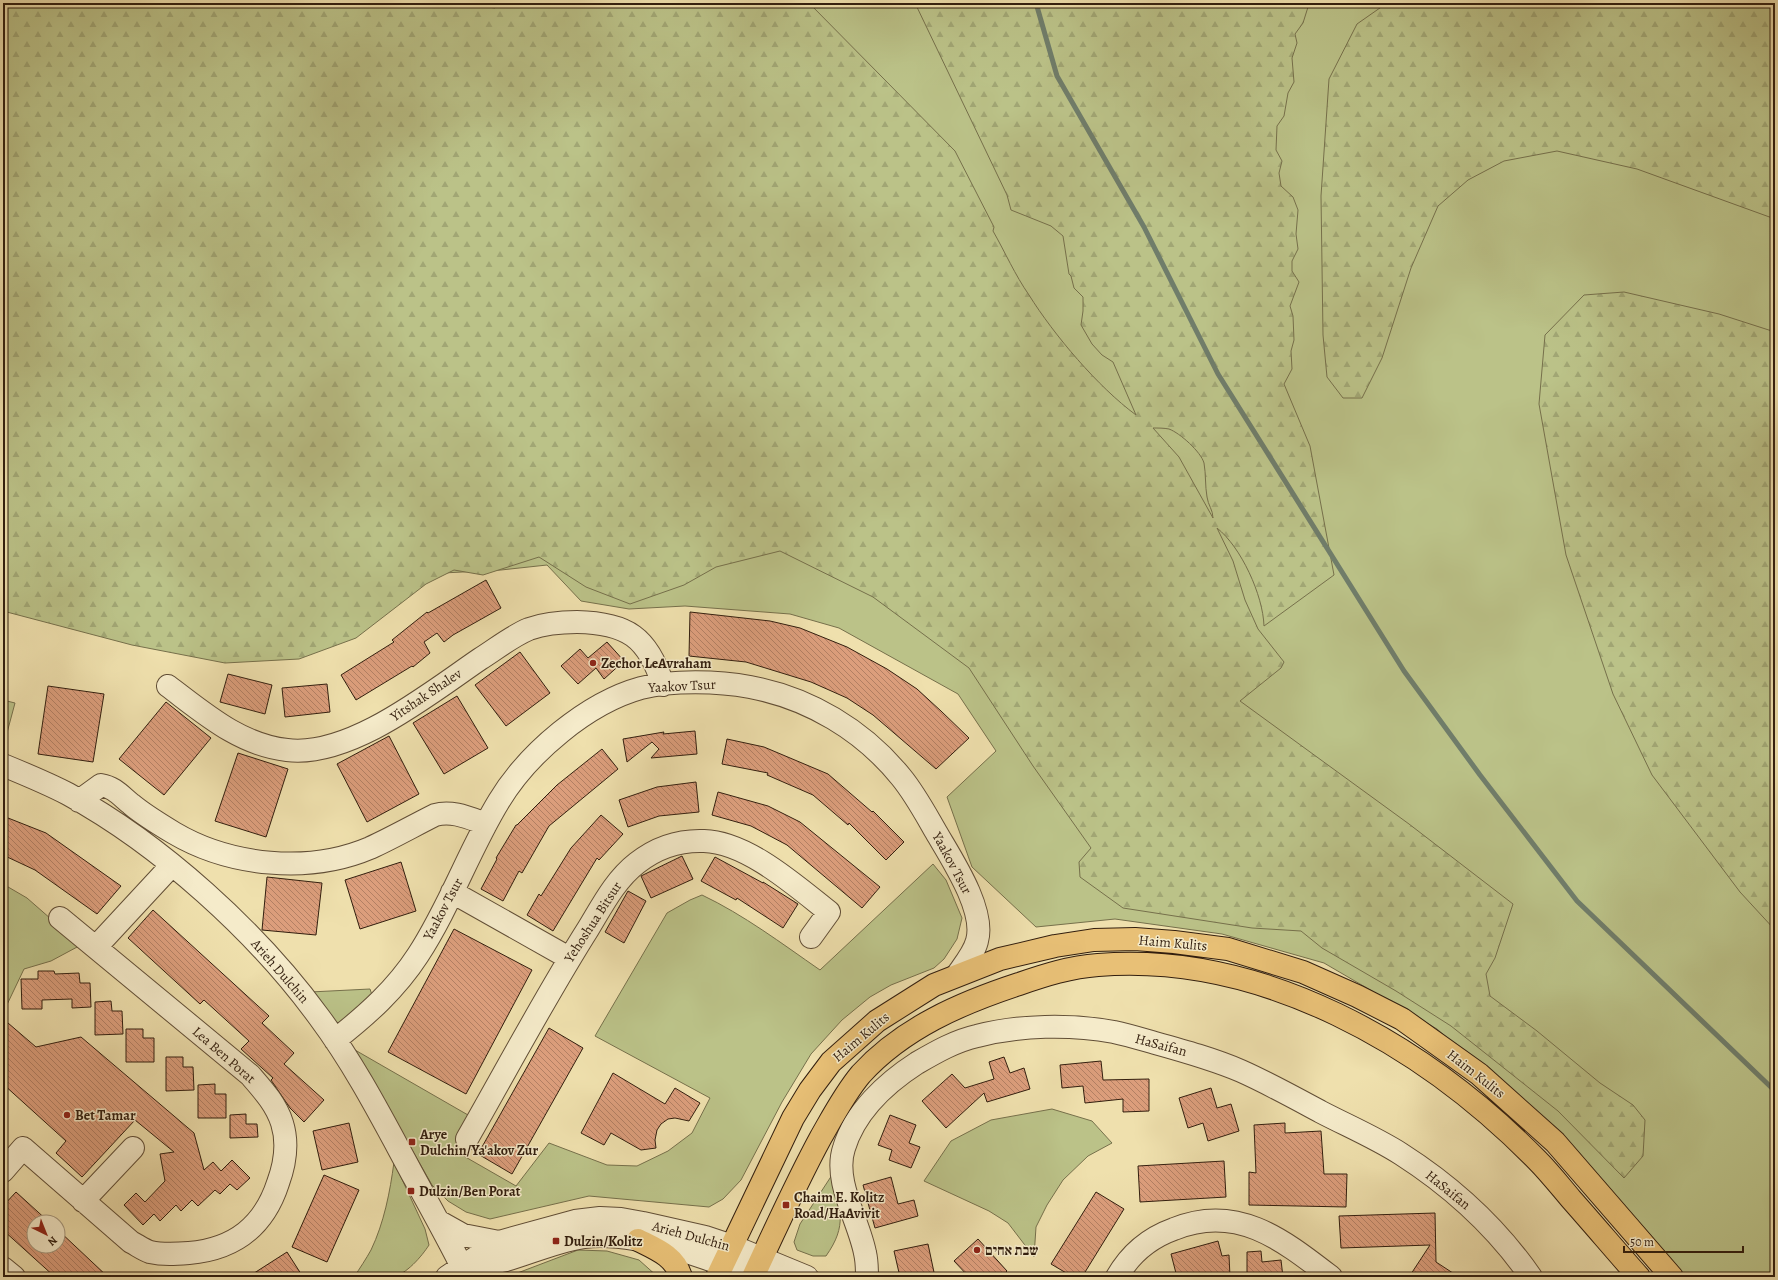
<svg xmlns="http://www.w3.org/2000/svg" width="1778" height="1280" font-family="Alegreya,'Frank Ruhl Libre',serif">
<defs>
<pattern id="forest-firs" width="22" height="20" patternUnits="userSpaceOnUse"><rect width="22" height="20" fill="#bbc288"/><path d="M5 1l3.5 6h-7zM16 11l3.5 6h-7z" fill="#a1a674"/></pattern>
<pattern id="building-back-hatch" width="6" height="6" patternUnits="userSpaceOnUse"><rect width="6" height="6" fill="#dc9e7c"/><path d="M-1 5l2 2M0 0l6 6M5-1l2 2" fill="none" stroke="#b38064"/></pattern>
</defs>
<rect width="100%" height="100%" fill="#efe0ad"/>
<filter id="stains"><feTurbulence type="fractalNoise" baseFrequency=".005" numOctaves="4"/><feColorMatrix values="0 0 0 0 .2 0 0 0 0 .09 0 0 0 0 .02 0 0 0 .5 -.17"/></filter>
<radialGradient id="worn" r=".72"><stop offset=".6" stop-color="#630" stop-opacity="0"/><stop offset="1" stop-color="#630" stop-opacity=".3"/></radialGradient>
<path fill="#bbc288" stroke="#76704b" d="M3,3H1775V1277H1679L1505,1089L1437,1029L1324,963L1222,934L1115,919L1036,927L972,867L947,797L996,751L958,694L839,628L790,614L685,606L629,609L581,601L547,565L501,570L443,573Z
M3,700L15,703L4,744L3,743Z
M933,864L946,880L962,918L957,939L944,959L934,968L891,985L870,997L842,1020L811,1054L782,1102L741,1180L723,1199L709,1207L589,1196L490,1219L466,1212L448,1201L432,1185L355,1050L468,1115L455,1151L516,1186L549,1143L607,1165L637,1166L668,1151L692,1133L710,1098L595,1036L667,913L690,900L702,895C744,915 781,943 820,970Z
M3,884L27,898L51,919L79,946L51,961L24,969L3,1013Z
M370,989L373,998L338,1031L310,992Z
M1052,1109L1092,1121L1112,1143L1088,1156L1063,1180L1047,1205L1036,1227L1034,1257L1008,1223L989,1211L924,1181L951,1141L991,1120Z
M394,1162L425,1229L429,1245C422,1256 406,1275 392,1277C380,1279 366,1277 354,1277C360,1268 366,1259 371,1250C384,1223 390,1192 394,1162Z
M832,1175C840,1209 848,1225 826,1256H813L797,1250L794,1242L800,1224Z
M578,1250L607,1251L639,1260L658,1277H507Z"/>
<path fill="url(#forest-firs)" stroke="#76704b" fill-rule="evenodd" d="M3,3H461L495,8V3H809L955,151L994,227L993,231C1005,252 1015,275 1029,295C1054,335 1098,387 1136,415L1113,362L1102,355L1092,344L1081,325L1083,311V297L1074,288L1071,276L1069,274L1063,236L1051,226L1011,210L1007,195L915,3H1303V6L1308,7L1303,23L1295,34L1297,43L1292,58L1294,82L1288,93L1284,116L1277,126L1276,150L1282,161L1279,173L1281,186L1293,197L1298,210L1296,234L1298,249L1292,261V271L1299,282L1290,306L1293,316L1294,340L1291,351L1292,369L1284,384L1310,446L1334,575L1264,626C1263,595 1241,547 1217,528L1233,561L1245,600L1258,629L1284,662L1281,668L1240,701L1409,824L1513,904L1495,958L1486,974L1490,996L1537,1031L1600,1083L1633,1105L1645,1120L1643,1156L1624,1178L1558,1111L1451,1026L1396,991L1322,948L1301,931L1252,928L1123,908L1080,877L1079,862L1091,848L1033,766L969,668L873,597L780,551L716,567L684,585L630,604L586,587L539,557L483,575L454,570L426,584L356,638L299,659L225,663L132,645L3,611ZM1153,428C1158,428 1164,428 1169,429C1180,433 1201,452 1204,463C1206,474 1205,486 1207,497C1208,505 1213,510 1213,518L1179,457Z
M1387,3H1775V219L1637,169L1557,151L1504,161L1468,180L1438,206L1411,268L1382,358L1362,398H1343L1327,377L1323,335L1321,196L1329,79L1357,24Z
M1624,292L1719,314L1775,332V930L1740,892L1652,775L1613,694L1566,555L1539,404L1545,335L1584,295Z"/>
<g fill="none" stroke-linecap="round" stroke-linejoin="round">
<path stroke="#707d6a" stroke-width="5" d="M1036,3L1057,76L1144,227L1218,374L1404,671L1480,775L1577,901L1775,1091"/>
</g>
<path fill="url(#building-back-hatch)" stroke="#321e0e" d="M486,580L501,608L453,635L444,642L437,633L424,642L430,653L413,667L412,666L356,700L341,675L394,642L392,640L427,612L428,613Z
M690,612L770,621L800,628L847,647L887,669L917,689L941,711L969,738L936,769L873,715L847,698L811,682L746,662L689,656Z
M607,642L624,661L604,679L596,668L578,684L561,666L580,649L588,658Z
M520,652L550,693L506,726L475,685Z
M228,674L272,685L265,714L220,702Z
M327,684L330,712L285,717L282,688Z
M48,686L104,694L93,762L38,754Z
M457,696L488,748L444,774L413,723Z
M166,702L211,738L164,795L119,759Z
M695,731L697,754L651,758L659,749L652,742L627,762L623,739L664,732L663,734Z
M389,736L419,794L367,822L337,764Z
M727,739L764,747L828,774L872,812L873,811L904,842L886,860L849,823L848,825L813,795L767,775L768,773L722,764Z
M602,749L618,769L549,826L522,873L519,871L503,901L481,889L497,859L496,858L516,825H517L557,785Z
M238,753L288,769L266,837L215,821Z
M696,782L699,812L659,816L628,827L619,800L657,787Z
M718,792L768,806L800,822L880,887L862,908L787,845L751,826L712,815Z
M601,815L623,834L599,860L597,858L553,931L527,915L539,894L541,896L571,848Z
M3,816L46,833L121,886L97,914L35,870L3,855Z
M682,856L693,879L651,898L641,876Z
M715,857L763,883V882L798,904L783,928L737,898L736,900L701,881Z
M401,862L416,911L360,929L345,880Z
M267,877L322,883L316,935L262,930Z
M628,891L646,901L624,943L605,932Z
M153,910L269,1016L262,1023L294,1053L284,1064L324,1100L304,1122L290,1108L271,1080L273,1078L241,1049L249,1041L204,1000L200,1004L128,938Z
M454,929L532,970L466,1094L388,1052Z
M38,971H54L55,974L79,973L80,983H90L91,1007L72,1008V999L42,1000V1009H22L21,979H38Z
M111,1001L112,1011H122L123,1034L95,1035V1002Z
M8,1023L36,1047L81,1037L194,1133L204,1170L213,1162L221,1171L232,1160L250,1178L237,1190L230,1184L220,1194L215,1190L198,1206L192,1200L181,1211L176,1205L160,1221L154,1214L143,1225L124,1205L136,1193L145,1202L165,1181L160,1154L174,1152L135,1120L82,1177L56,1153L66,1141L3,1084V1029Z
M549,1028L583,1048L512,1174L478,1154Z
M126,1029H143V1038H154V1062H126Z
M166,1057H183V1067H193L194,1090L166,1091Z
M1004,1057L1010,1073L1024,1068L1030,1089L987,1102L984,1093L946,1128L922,1101L952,1074L965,1088L994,1079L989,1062Z
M1101,1061L1103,1080L1149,1079V1111L1123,1112V1099L1085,1103L1083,1086L1062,1088L1060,1065Z
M613,1073L665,1104L675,1088L700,1103L689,1121L675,1118L668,1119L661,1124L657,1130L655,1140L656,1148L641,1150L611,1133L604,1145L581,1133Z
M215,1084V1094H226V1118H198V1085Z
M1211,1088L1217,1108L1231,1104L1239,1131L1208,1141L1203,1123L1188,1128L1179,1098Z
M246,1114V1124H257L258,1137L230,1138V1115Z
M890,1115L916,1125L909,1143L920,1147L911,1168L889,1160L892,1150L878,1145Z
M349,1123L358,1162L322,1170L313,1131Z
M1285,1123V1133L1321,1131L1324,1174H1347L1346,1207L1249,1205V1172L1256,1173L1254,1125Z
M1224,1161L1226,1197L1140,1202L1138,1166Z
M324,1175L359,1190L327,1262L292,1247Z
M891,1177L898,1204L914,1200L918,1216L875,1228L863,1185Z
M16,1192L49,1222H34V1246H58V1230L108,1277H55L3,1230V1206Z
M1096,1192L1124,1209L1082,1277H1073L1051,1264Z
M1435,1213L1436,1262L1459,1277H1409L1430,1245L1341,1248L1339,1216Z
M978,1239L1007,1271L1001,1277H969L954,1261Z
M1218,1241L1222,1256L1229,1255L1230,1277H1198L1197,1273L1177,1277L1171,1254Z
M928,1244L935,1277H900L894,1251Z
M1261,1251L1262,1262L1281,1260L1283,1277H1247V1252Z
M287,1252L303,1277H248Z"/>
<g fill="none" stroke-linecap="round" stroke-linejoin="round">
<g stroke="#614e36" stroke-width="24">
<path id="minor" d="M168,686C204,713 240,745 287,750C350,758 430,693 480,659C496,649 512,636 529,629C543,624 562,622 577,622C627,623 648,637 663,685
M3,765C25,774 47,783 68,794C161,845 257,932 319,1017C357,1068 385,1124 415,1179C433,1212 451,1244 467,1277
M79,801L101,785C114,787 121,796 131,804C144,815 159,824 174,833C230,866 309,874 370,848C392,838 413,826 435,815C452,810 469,818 486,824
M452,892L569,958
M96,947L172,865
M335,1040C367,1015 396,989 418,955C450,906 469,850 499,801C528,753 587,703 641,688C672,680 719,681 750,687C809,698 863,730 901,777C915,794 925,813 936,832C951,858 986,910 977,941C974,953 964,965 957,975
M467,1139C507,1069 545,997 588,929C602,906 615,880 637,863C656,848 679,840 704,841C747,842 796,886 829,912L811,937
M3,1171L23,1148L131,1242C137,1245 144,1250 150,1252C163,1255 176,1254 189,1253C235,1249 264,1226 278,1183C285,1164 288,1142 282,1123C276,1104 263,1090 250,1075L60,918
M83,1201L133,1148
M438,1221L463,1235L499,1242
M467,1266C480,1264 494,1263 506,1260C537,1251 568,1236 600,1236C649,1236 710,1259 756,1277
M3,1268L14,1277
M447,1277L499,1242L575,1221L600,1218L621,1219L643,1223L705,1237L732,1246L807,1277
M867,1277C867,1269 867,1261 865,1253C859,1221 833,1181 844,1148C855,1112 886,1083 917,1063C936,1052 955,1041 977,1036C1020,1025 1070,1024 1114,1032C1128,1035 1141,1039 1155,1043C1184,1051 1213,1059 1241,1071C1268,1083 1295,1098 1321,1112C1348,1126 1376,1138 1401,1154C1451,1186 1497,1228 1531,1277
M1117,1277C1130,1254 1149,1238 1174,1229C1237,1203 1283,1240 1331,1277"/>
</g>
<g stroke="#321e0e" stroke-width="24">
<path id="major" d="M638,1240C656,1249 675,1256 681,1277
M717,1277L793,1118L810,1090L831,1062L877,1021L934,985L1000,959L1055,946L1094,940L1135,939L1174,942L1228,949L1303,972L1357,996L1402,1019L1479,1074L1555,1142L1672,1277
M753,1277C775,1230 796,1183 821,1137C833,1116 845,1093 861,1074C903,1028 961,1003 1019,984C1045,975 1070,967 1098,965C1263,952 1424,1045 1537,1160C1549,1172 1560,1186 1571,1199C1594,1225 1616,1251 1639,1277"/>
</g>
<use href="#minor" stroke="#f5ebca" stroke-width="22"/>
<use href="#major" stroke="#e8c076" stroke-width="22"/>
</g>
<g fill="#8f2418" stroke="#f5ebca" stroke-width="1.5">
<circle cx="593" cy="663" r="4"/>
<circle cx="67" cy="1115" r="4"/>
<rect x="408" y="1138" width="8" height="8" rx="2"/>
<rect x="407" y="1187" width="8" height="8" rx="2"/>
<rect x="782" y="1201" width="8" height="8" rx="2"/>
<rect x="552" y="1237" width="8" height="8" rx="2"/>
<circle cx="977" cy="1250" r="4"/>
</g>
<g text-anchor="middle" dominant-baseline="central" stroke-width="3" stroke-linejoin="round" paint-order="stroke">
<g font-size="14" font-weight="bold" fill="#321e0e" stroke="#f5ebca" text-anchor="start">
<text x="601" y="663">Zechor LeAvraham</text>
<text x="75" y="1115">Bet Tamar</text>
<text x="420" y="1134">Arye<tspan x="420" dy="16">Dulchin/Ya'akov Zur</tspan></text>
<text x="419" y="1191">Dulzin/Ben Porat</text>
<text x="794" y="1197">Chaim E. Kolitz<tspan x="794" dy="16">Road/HaAvivit</tspan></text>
<text x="564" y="1241">Dulzin/Kolitz</text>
<text x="985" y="1250">שבת אחים</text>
</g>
<g font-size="14" fill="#321e0e" stroke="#f5ebca">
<text transform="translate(682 686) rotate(-3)">Yaakov Tsur</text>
<text transform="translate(426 695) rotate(-34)">Yitshak Shalev</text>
<text transform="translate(952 863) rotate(62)">Yaakov Tsur</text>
<text transform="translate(443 909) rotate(-62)">Yaakov Tsur</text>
<text transform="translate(593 922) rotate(-57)">Yehoshua Bitsur</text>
<text transform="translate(1173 943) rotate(5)">Haim Kulits</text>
<text transform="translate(280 971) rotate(49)">Arieh Dulchin</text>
<text transform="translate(861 1037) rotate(-40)">Haim Kulits</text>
<text transform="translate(1161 1045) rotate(15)">HaSaifan</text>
<text transform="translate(224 1055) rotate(41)">Lea Ben Porat</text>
<text transform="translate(1476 1074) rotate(38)">Haim Kulits</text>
<text transform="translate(1448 1190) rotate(39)">HaSaifan</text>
<text transform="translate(691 1236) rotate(15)">Arieh Dulchin</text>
</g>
</g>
<rect width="1778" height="1280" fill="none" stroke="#efe0ad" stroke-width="16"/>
<rect x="4" y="4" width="1770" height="1272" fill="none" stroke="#321e0e" stroke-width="2"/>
<rect x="8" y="8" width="1762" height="1264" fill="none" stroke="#321e0e"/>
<g transform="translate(46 1234) rotate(137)"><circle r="19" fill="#f5ebca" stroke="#a7997f"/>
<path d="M0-3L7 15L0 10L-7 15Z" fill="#8f2418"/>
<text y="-6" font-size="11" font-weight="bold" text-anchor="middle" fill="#321e0e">N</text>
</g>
<path d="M1624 1246v6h119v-6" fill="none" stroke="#321e0e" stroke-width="2"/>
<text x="1630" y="1246" font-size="12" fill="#321e0e" stroke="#f5ebca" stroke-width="3" paint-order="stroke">50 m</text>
<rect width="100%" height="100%" filter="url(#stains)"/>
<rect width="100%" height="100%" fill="url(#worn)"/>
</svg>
